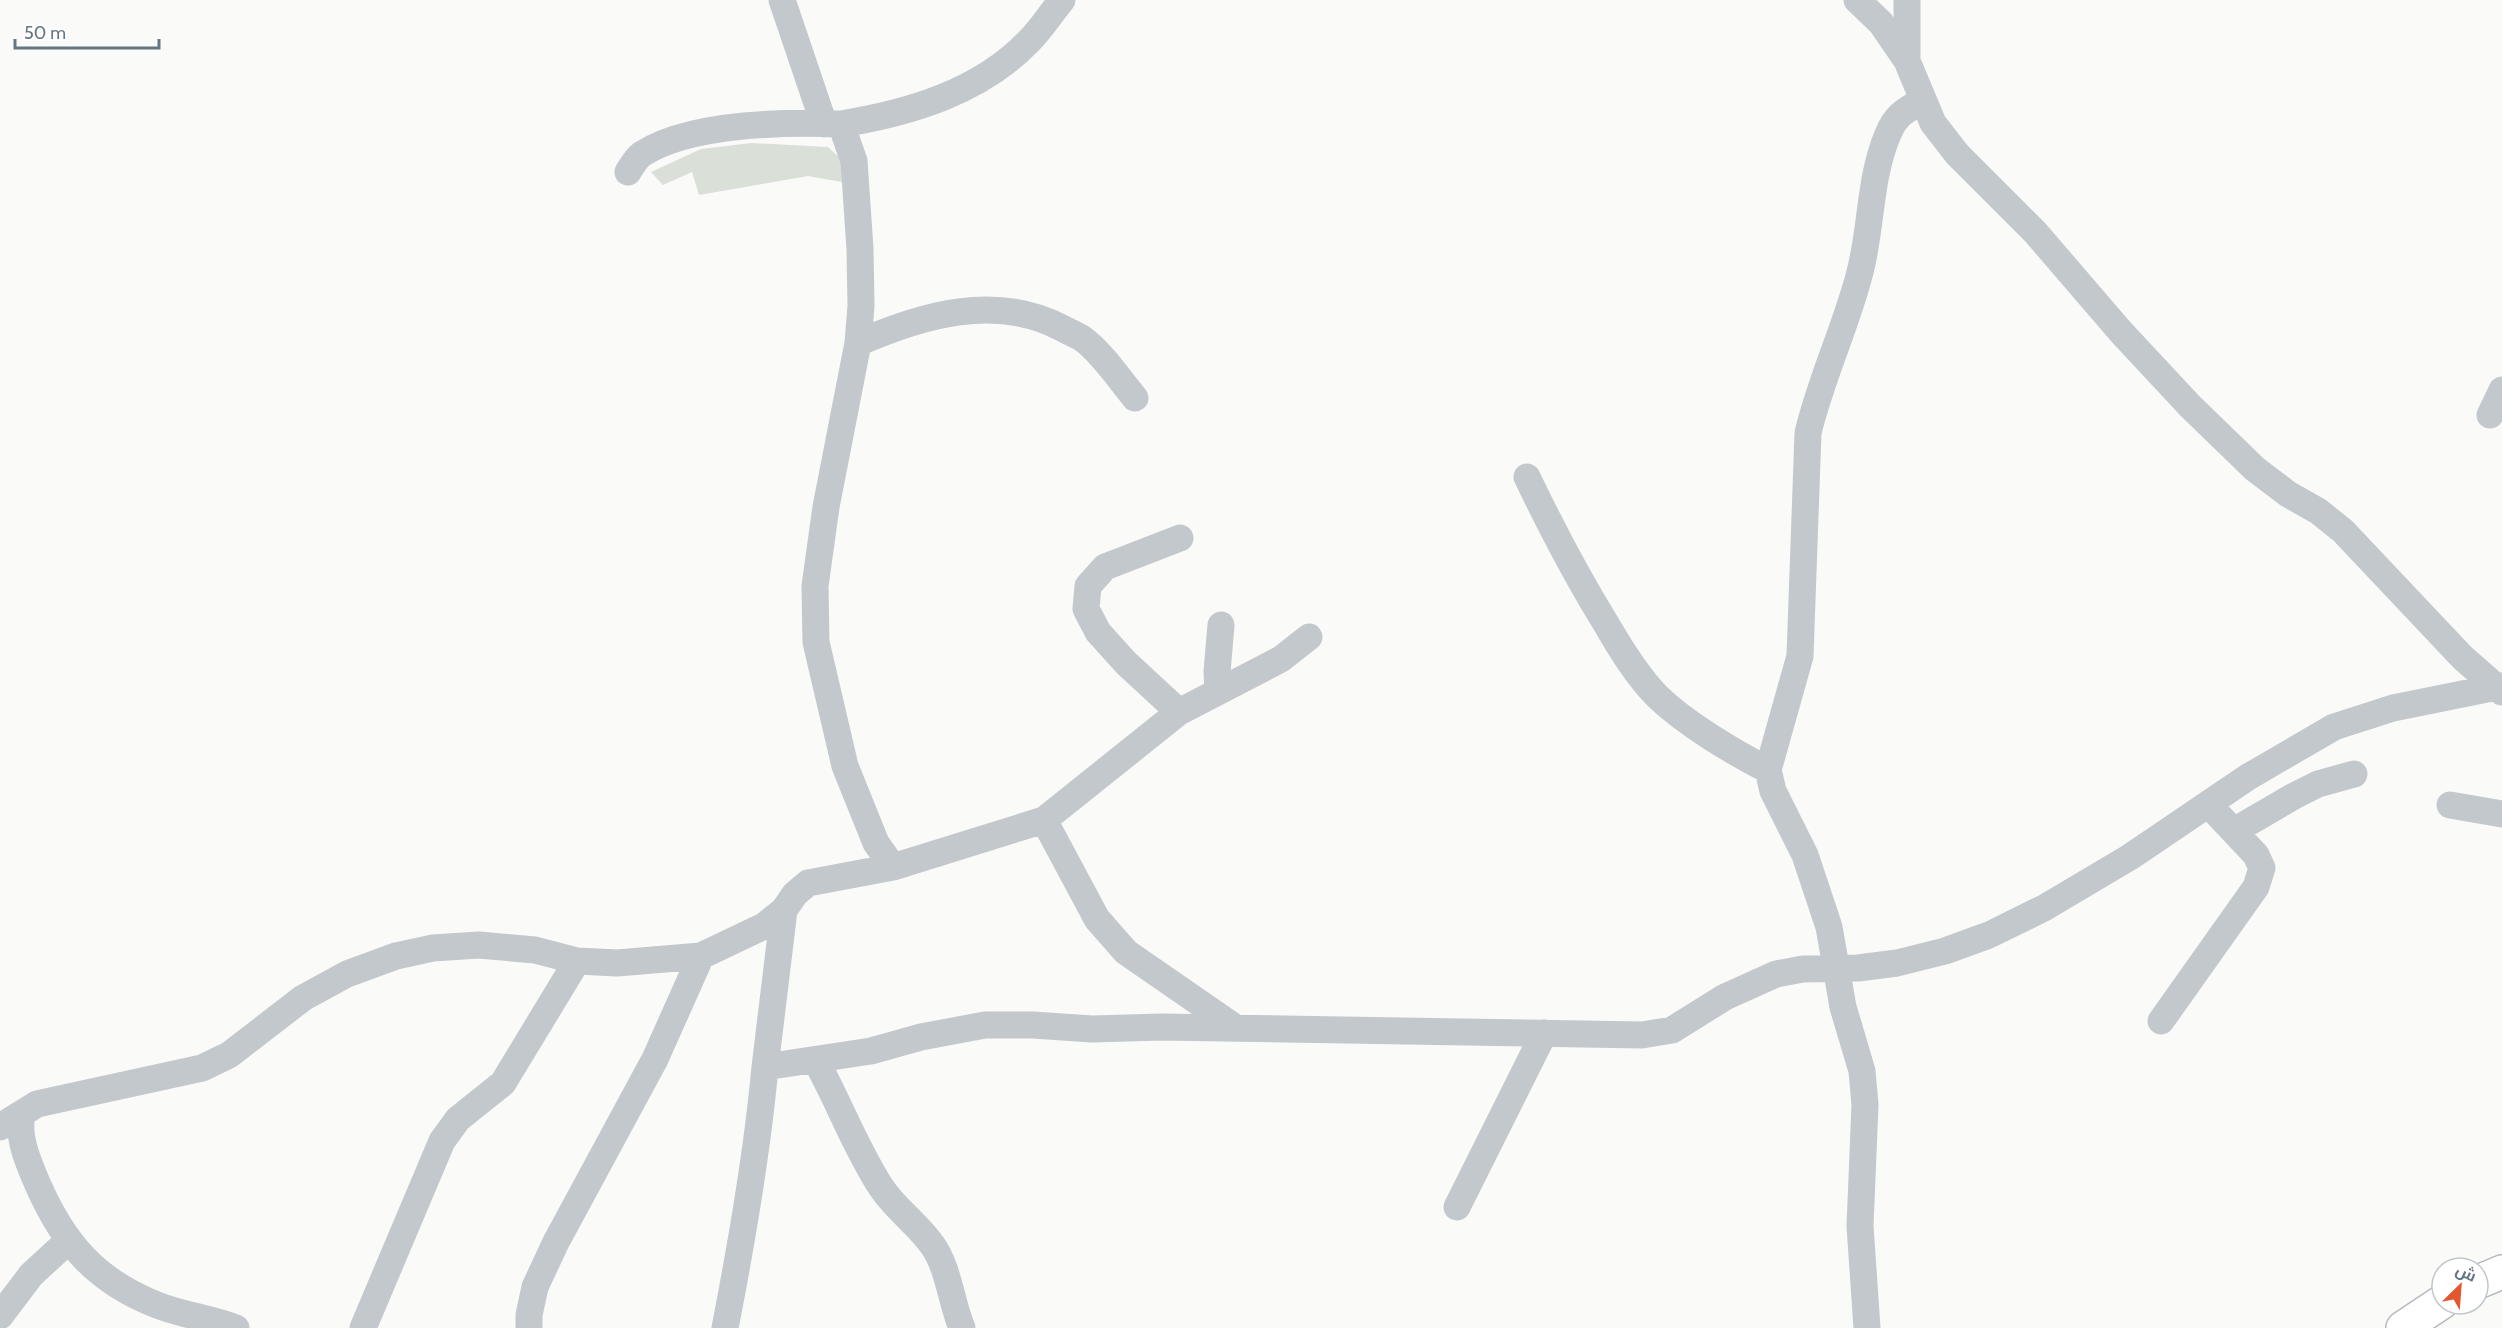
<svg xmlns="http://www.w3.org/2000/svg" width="2502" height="1328" font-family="Cabin,Cairo,sans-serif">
<rect width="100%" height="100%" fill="#fafaf8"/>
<path fill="#dadfd7" d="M751,143L828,147L853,170V184L808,176L699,195L692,172L663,185L651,172L701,149Z"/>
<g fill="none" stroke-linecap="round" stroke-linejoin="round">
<g stroke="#b5babe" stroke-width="36">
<path id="major" d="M2478,1282L2502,1272
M2403,1328L2442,1302"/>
</g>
<path stroke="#c3c8cc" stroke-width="27" d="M782,0L824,124
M1857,0L1881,23L1907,61L1933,123L1957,154L2035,232L2121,332L2190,406L2255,469L2288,494L2318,511L2343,531L2463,658L2502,692
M1907,0V61
M628,172C632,166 636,158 642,154C690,123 785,122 841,124
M858,343C922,315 996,293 1062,328C1069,332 1077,335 1083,339C1102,353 1120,380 1135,398
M2490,415L2502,390
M1527,477C1551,527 1576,575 1605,622C1620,648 1637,676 1658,697C1686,724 1733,752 1768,770
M1218,691L1217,672L1221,625
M1179,712L1126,663L1098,632L1086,609L1088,586L1105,567L1180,538
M2450,805L2502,814
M1044,820L1097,919L1126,952L1236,1028
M2234,831L2294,796L2318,784L2354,774
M893,867L876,843L845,766L816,642L815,586L826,507L858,343L861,306L860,249L854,161L841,124C909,113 981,92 1030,40C1042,28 1051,13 1062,0
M2161,1021L2256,887L2262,868L2256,855L2208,804
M816,1061C839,1102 855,1147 881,1187C895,1209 918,1224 933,1246C949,1269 951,1302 962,1328
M765,1067L784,910
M22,1115C17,1138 29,1164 38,1185C64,1244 96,1281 157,1305C182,1315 210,1318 236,1328
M0,1127L37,1104L202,1068L229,1055L303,998L347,974L396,956L433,948L479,945L535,950L577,961L617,963L701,956L764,926L784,910L795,894L808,883L893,867L1044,820L1179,712L1281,659L1309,637
M1457,1207L1544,1033
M0,1316L31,1275L69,1240
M363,1328L442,1141L458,1119L503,1083L577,961
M529,1328V1315L535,1287L556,1242L655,1059L701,956
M725,1328C742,1241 757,1155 765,1067L871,1051L921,1037L985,1025H1033L1092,1029L1162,1027L1642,1035L1672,1030L1725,997L1776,974L1803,969L1858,968L1897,963L1945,951L1989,935L2044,908L2130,857L2248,777L2334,727L2393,708L2502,686
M1867,1328L1860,1226L1865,1105L1862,1071L1843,1007L1829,927L1805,855L1773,791L1768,770L1800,656L1808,433C1821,378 1846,327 1860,272C1872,226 1869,179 1888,134C1896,115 1904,111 1922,101"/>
<use href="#major" stroke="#fff" stroke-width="33"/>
</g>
<g transform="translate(2460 1286) rotate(25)"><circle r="28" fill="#ffffff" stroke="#c1c8cd" stroke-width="1.5"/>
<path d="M0-4.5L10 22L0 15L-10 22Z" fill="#e4572e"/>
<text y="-9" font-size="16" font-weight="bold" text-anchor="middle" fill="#657683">ش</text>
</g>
<path d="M15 39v9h144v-9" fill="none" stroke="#657683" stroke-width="3"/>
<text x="24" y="39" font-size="18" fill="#657683" stroke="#ffffff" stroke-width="4.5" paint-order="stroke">50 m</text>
</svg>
